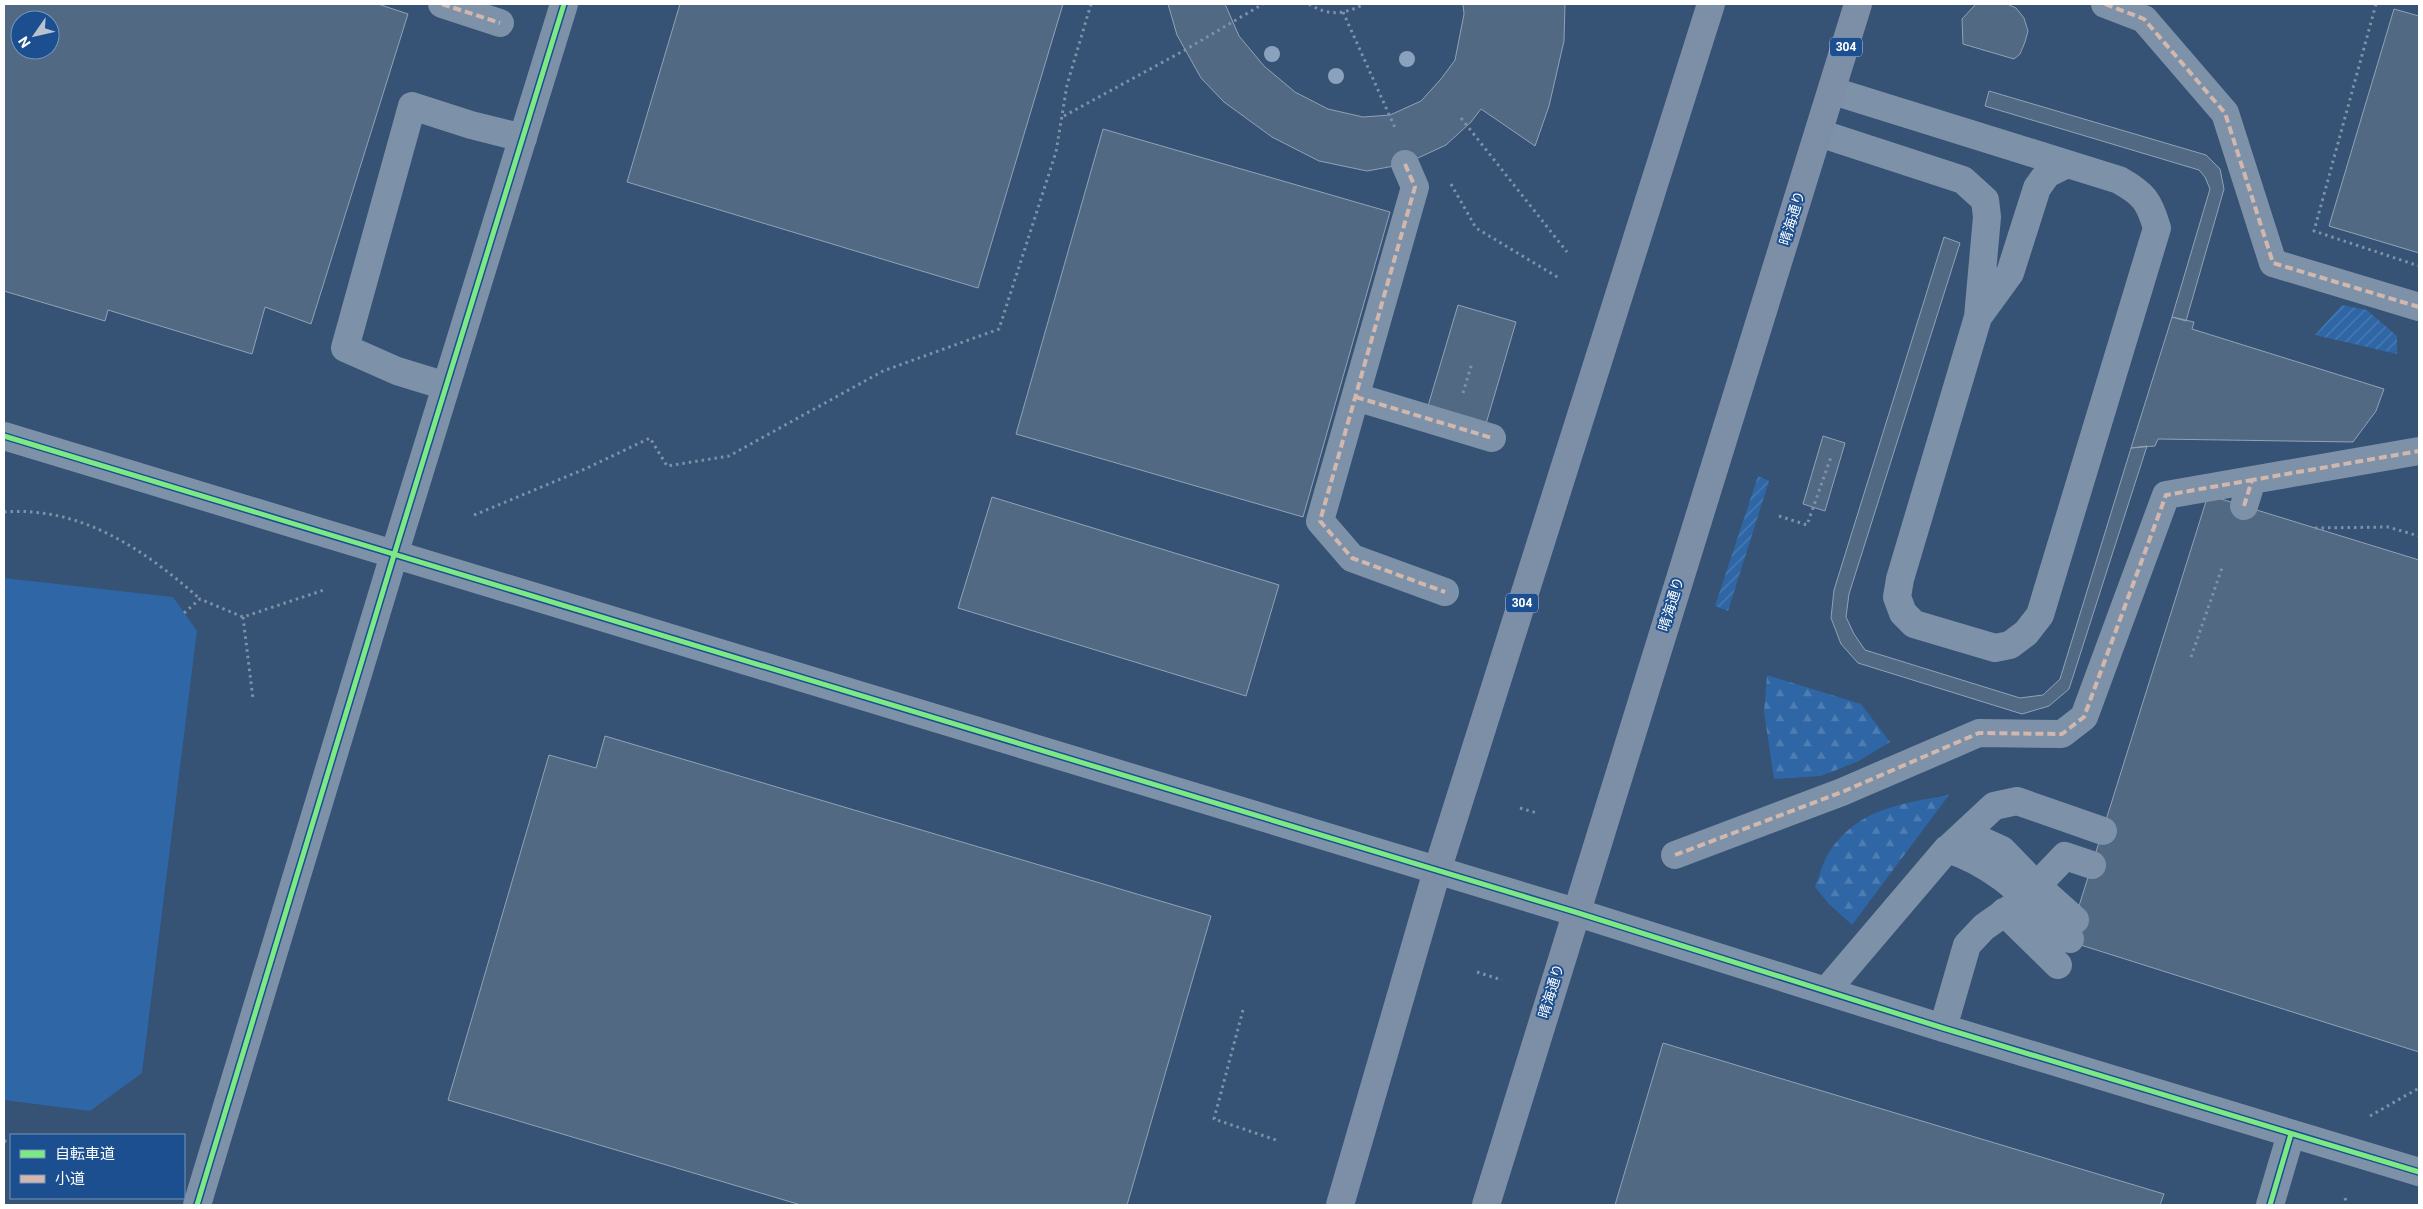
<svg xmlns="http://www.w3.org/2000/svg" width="2423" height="1209" font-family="Roboto,'Noto Sans JP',sans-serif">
<defs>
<pattern id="forest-firs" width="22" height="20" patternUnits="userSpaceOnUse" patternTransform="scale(1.25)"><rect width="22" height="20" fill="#2f66a5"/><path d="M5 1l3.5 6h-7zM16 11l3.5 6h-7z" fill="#4e7db2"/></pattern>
<pattern id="garden-furrows" width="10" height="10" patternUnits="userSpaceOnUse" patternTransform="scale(1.25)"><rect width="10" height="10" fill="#2f66a5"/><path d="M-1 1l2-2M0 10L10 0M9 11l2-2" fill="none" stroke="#4e7db2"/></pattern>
</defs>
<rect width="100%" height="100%" fill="#365274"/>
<path fill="url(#forest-firs)" d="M1767,675L1861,704L1890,742L1859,761L1821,776L1774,779L1764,712Z
M1949,795L1852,925L1828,903L1815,887C1819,877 1822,864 1828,854C1857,808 1900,804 1949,795Z"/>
<path fill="url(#garden-furrows)" d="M2342,305L2367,310L2397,336V354L2315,335Z
M1758,476L1769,481L1728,611L1715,606Z"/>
<path fill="#2f66a5" d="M4,578L173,597L197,631L142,1073L90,1111L4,1100Z"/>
<path fill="#526984" stroke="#92a2b6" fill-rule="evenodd" d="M4,4H378L408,14L311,324L265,307L252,354L108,310L105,321L4,291ZM20,20H50V50H20Z
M680,4H1063L978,288L627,182Z
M1168,4H1225L1239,36L1264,66L1295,92L1328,109L1363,117L1390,115L1421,101L1441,79L1455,60L1464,14L1463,4H1565L1564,41L1549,106L1535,146L1481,109L1471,122L1446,145L1405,164L1367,171L1319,161L1272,137L1224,102L1201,78L1177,35Z
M1976,4H2007L2016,8L2024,18L2028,31L2025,42L2020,54L2014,59L1963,44L1962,19Z
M2394,9L2419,16V253L2329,226Z
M1989,91L2206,155L2220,169L2224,189L2186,321L2172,317L2210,189L2205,177L2199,170L1985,106Z
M1103,129L1390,212L1303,517L1016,434Z
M1944,237L1960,243L1849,594L1846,617L1854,634L1865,650L2020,698L2043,695L2060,679L2131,448L2147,446L2069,689L2049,706L2022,714L1858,663L1841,644L1831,618L1834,590Z
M1458,305L1516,322L1486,424L1428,406Z
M2172,317L2194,322L2192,329L2384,389L2376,411L2353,442L2158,439L2155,446L2131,448Z
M1823,436L1845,443L1825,511L1803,504Z
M2208,495L2419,560V1052L2068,941Z
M992,497L1279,585L1246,696L958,608Z
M605,736L1211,916L1127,1205H801L448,1100L549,755L596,768Z
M1663,1043L2164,1194L2160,1205H1615Z"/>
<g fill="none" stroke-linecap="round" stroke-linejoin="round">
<path stroke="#7d92a8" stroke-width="3" stroke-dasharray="2.5 4" stroke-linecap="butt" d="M1309,4C1328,16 1344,15 1364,4
M2376,4L2314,231L2419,266
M1343,12L1396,130
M1064,116L1185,50L1263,4
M1461,118L1567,252
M1451,184L1476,228L1559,278
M1463,393L1472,363
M4,512C81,506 145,550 200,599
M474,515L585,469L650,438L667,466L729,456L883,371L999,329L1056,152L1067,85L1091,4
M1779,516L1807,525L1831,457
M2315,528L2388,527L2419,536
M184,613L200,599L243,617L324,590
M243,617L253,699
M2191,657L2222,568
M1520,808L1537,813
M1477,972L1502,980
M1243,1010L1214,1119L1276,1140
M2370,1116L2419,1088
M4,1141L11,1142
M2345,1198L2347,1205"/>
<path stroke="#7d92a8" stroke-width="28" d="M442,4L500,23
M2105,4L2144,19L2225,113L2273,263L2419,307
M1819,133L1963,180L1985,200L1987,217L1978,317L1900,579L1897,597L1903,613L1914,624L1995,648L2010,645L2026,633L2040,615L2157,228C2149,201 2144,194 2119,180L1833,91
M1405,164L1415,187L1320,521L1352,558L1445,592
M1978,317L2010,273L2037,188L2047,174L2067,164
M446,386L397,371L345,348L412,106L471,125L523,138
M1356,397L1492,438
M4,436L1575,912L1943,1028L2419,1172
M2244,506L2252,480L2419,451
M1950,847L1994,806L2017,801L2103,831
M1947,849C1998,864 2031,903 2070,939
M1675,855L1842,792L1979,733L2062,734L2084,717L2166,495L2252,480
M2004,912L2058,965
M1827,990L1947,849L1980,840L2002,850L2036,885L2075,920
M1943,1028L1967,945L1984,927L2024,899L2065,856L2092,865
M197,1205L394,555L564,4
M2270,1205L2291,1134"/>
<path stroke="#7d8ea7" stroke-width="28" d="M1340,1205L1437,871L1711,4
M1486,1205L1858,4"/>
<path stroke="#d1b7ad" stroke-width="4" stroke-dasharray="8 4" stroke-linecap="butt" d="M442,4L500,23
M2105,4L2144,19L2225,113L2273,263L2419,307
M1405,164L1415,187L1320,521L1352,558L1445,592
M1356,397L1492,438
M2244,506L2252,480L2419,451
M1675,855L1842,792L1979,733L2062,734L2084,717L2166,495L2252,480"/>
<g stroke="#1b4f8f" stroke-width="8">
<path id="cycleway" d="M4,436L1575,912L1943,1028L2419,1172
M197,1205L394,555L564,4
M2270,1205L2291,1134"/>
</g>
<use href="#cycleway" stroke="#7ce984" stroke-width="5"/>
</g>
<g fill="#8aa2be">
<circle cx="1272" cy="54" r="8"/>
<circle cx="1407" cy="59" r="8"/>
<circle cx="1336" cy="76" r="8"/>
</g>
<g text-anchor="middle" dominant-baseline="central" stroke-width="4" stroke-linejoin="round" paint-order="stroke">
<g fill="#1b4f8f" stroke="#bbcadd" stroke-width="1">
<rect x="1830" y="37.5" width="32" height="19" rx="4"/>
<rect x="1506" y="593.5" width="32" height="19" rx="4"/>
</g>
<g font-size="12" font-weight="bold" fill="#fff">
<text x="1846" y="47">304</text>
<text x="1522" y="603">304</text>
</g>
<g font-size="14" fill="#fff" stroke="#1b4f8f">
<text transform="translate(1792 218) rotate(-73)">晴海通り</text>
<text transform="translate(1671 604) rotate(-73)">晴海通り</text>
<text transform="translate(1551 991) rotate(-73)">晴海通り</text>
</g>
</g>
<rect width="2423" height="1209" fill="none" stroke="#ffffff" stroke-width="10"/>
<rect x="10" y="1134" width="175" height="65" fill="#1b4f8f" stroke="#7695bc"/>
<rect x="20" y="1150" width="25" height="8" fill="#7ce984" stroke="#7695bc"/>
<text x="55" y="1159" font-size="15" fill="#ffffff">自転車道</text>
<rect x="20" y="1175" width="25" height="8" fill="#d1b7ad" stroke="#7695bc"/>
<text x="55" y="1184" font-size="15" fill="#ffffff">小道</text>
<g transform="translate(35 35) rotate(236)"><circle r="24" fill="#1b4f8f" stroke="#7695bc"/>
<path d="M0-4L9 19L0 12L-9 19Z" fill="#b9c2ce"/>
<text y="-8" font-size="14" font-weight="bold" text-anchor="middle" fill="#ffffff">N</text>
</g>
</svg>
